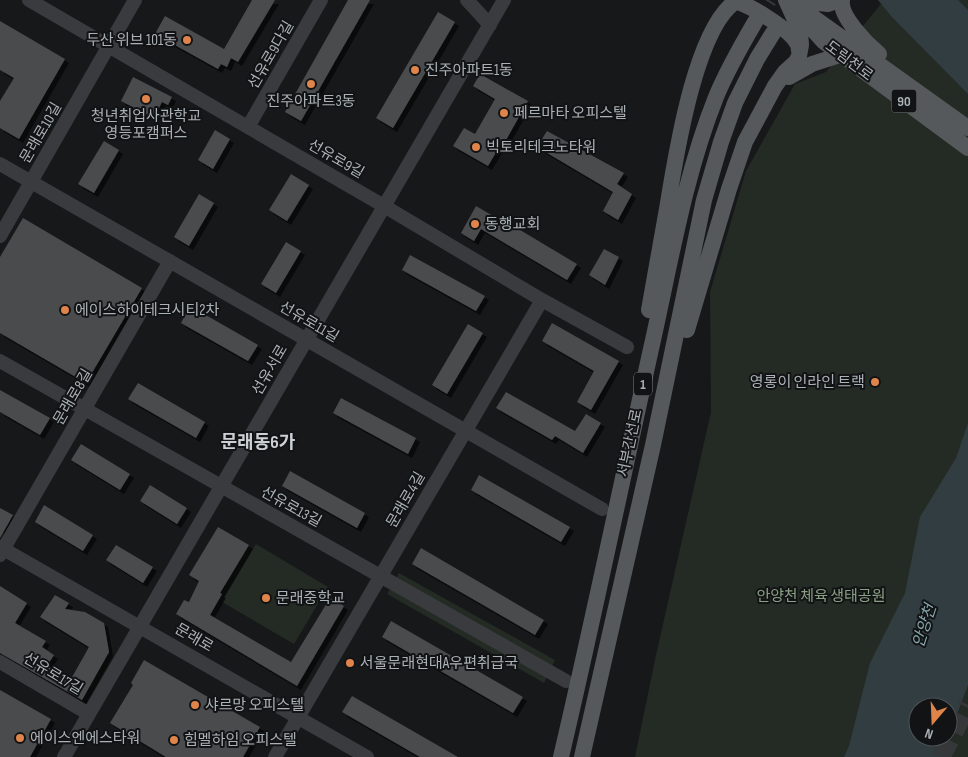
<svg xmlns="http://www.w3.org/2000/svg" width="968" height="757" font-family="'Sofia Sans Condensed','Noto Sans KR',sans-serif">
<defs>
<filter id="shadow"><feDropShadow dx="4" dy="4" stdDeviation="0" flood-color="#0009"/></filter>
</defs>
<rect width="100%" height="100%" fill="#171819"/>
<path fill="#242b24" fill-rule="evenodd" d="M884,0H968V757H635L656,655L711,412L710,292L746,171L795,84L826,72ZM918,707H948V737H918Z
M256,544L328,587L294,644L222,602Z
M399,573L555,660L544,683L387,594Z"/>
<path fill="#323d41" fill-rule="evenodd" d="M878,0H958L968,10V94L892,17Z
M968,423V685L941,757H844L849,746L870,663L905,593L920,517L956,458ZM918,707H948V737H918Z"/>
<path fill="#494b4e" filter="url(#shadow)" d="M252,0H275L238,62L231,58L227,67L221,64L218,69L155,34L165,16L224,49Z
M348,0H370L301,121L285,112Z
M438,12L455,22L393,128L376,118Z
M0,21L65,59L19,139L0,128V101L14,78L0,70Z
M480,74L528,101L506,140L504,139L488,166L453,146L464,128L475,134L495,99L473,86Z
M133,77L172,97L168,105L162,102L154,118L121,101Z
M215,130L230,139L213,169L198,160Z
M547,131L624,173L617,184L632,194L618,220L603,211L613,192L537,147Z
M104,141L119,150L94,193L78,184Z
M291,174L309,185L287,221L269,210Z
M199,194L214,203L189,246L174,237Z
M476,206L500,220V218L577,264L567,280L481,229L474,241L461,233Z
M23,218L142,288L86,383L0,333V257Z
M286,242L301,251L276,293L261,284Z
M604,249L619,257L605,285L589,275Z
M410,255L485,296L476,311L402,270Z
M190,306L258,345L248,361L181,323Z
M552,323L619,361L591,410L577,402L594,371L542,341Z
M468,324L483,333L447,394L432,385Z
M138,383L205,422L196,438L128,399Z
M0,390L50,418L40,435L0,412Z
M506,392L575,431L586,414L601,423L583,453L555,436L552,440L496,408Z
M341,398L416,438L408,454L333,413Z
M81,444L130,474L120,490L71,460Z
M290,471L365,513L357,528L282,486Z
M479,475L570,527L561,542L471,490Z
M150,485L187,508L177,524L140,501Z
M44,505L93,535L83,551L35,522Z
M0,508L13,515L0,538Z
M218,527L249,545L220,593L222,594L210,615L291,662L330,598L344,606L297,686L176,614L184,600L189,602L199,581L189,575Z
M116,545L153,567L143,583L106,560Z
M421,548L544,620L535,635L412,564Z
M0,586L27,603L15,623L46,641L42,647L54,655L47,666L71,679L89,647L40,617L55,595L69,603L65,609L85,612L104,623L109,652L82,700L0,653Z
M391,621L523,697L513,713L382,637Z
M144,660L260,727L243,757H166L110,723L133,685L131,683Z
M0,690L51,719L30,757H0Z
M352,696L458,757H420L342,712Z"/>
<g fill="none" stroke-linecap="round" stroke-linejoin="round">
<path stroke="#353739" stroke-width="16" stroke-dasharray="16 8" stroke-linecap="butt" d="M755,22L769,0"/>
<path stroke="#353739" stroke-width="19" stroke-dasharray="19 9" stroke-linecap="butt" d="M941,757L968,705"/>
<path stroke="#393b3e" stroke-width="14" d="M29,0L384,206L542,300L627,347
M467,0L490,25
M248,127L321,0
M0,164L602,509
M0,236L135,0
M0,361L566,681
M0,547L367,757
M0,555L170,261
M0,662L89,714
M64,757L504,0
M275,757L542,300"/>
<path stroke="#55595c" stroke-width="16" d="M792,0L828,4L839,0
M842,0C839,16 867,44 879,54
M734,2C747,2 787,29 795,40C798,43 799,47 799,51
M803,10L968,128
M796,11L823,41L968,148
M789,77L812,64L840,55
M649,310C655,276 661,243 667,209C675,161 695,24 738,0
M687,330L729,189L745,142L775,86L785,72L796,62L799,56L801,45L800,31L786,0
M561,757C593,621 621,485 651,349C670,265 684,177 716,97C727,70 741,46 755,22
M582,757L653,445L704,200L721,142L735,103L757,59L773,33"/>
</g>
<g fill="#df844a" stroke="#121314" stroke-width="2">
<circle cx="187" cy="40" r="5"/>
<circle cx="415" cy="70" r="5"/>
<circle cx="311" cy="84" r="5"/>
<circle cx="146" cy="99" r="5"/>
<circle cx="504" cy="113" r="5"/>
<circle cx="476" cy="147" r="5"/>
<circle cx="475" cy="224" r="5"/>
<circle cx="65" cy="310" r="5"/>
<circle cx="875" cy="382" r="5"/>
<circle cx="266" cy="598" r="5"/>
<circle cx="350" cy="663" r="5"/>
<circle cx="195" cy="705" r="5"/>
<circle cx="20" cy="738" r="5"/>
<circle cx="174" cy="740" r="5"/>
</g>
<g text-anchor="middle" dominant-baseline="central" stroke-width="4" stroke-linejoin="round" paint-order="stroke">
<g fill="#121314" stroke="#7d8286" stroke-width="1">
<rect x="891.5" y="89.5" width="25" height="23" rx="4"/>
<rect x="634" y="372.5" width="18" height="23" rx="4"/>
</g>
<g font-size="14" font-weight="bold" fill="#abb2b7">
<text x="904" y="101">90</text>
<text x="643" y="384">1</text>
</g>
<g font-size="15" fill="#abb2b7" stroke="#121314" text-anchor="start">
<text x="177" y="40" text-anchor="end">두산 위브 101동</text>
<text x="425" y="70">진주아파트1동</text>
<text x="311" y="101" text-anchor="middle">진주아파트3동</text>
<text x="514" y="113">페르마타 오피스텔</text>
<text x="146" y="116" text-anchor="middle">청년취업사관학교<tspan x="146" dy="17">영등포캠퍼스</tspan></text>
<text x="486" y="147">빅토리테크노타워</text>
<text x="485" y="224">동행교회</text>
<text x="75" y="310">에이스하이테크시티2차</text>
<text x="865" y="382" text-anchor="end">영롱이 인라인 트랙</text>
<text x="276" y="598">문래중학교</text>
<text x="360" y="663">서울문래현대A우편취급국</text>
<text x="205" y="705">샤르망 오피스텔</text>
<text x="30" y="738">에이스엔에스타워</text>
<text x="184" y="740">힘멜하임 오피스텔</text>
</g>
<g font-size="15" fill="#abb2b7" stroke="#121314">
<text transform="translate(271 55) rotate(-60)">선유로9다길</text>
<text transform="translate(849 61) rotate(37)">도림천로</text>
<text transform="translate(41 133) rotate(-60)">문래로10길</text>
<text transform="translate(336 159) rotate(30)">선유로9길</text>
<text transform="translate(309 322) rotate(30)">선유로11길</text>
<text transform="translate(270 370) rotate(-60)">선유서로</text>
<text transform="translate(73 397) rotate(-60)">문래로8길</text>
<text transform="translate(630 443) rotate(-78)">서부간선로</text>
<text transform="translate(406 500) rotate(-60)">문래로4길</text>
<text transform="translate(291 507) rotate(29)">선유로13길</text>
<text transform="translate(194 638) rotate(30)">문래로</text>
<text transform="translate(53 674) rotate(31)">선유로17길</text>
</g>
<g font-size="15" fill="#8aa084" stroke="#121314">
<text x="821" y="596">안양천 체육 생태공원</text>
</g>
<g font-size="16" font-style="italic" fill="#86a7af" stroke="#121314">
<text transform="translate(925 626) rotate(-72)">안양천</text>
</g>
<g font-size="18" font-weight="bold" fill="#cbd0d4" stroke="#121314">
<text x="258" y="442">문래동6가</text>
</g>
</g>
<g transform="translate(933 722) rotate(199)"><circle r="24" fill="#121314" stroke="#4f5355"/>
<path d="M0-4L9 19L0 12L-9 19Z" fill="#df844a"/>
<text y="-8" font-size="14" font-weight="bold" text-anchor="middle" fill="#abb2b7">N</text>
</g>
</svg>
